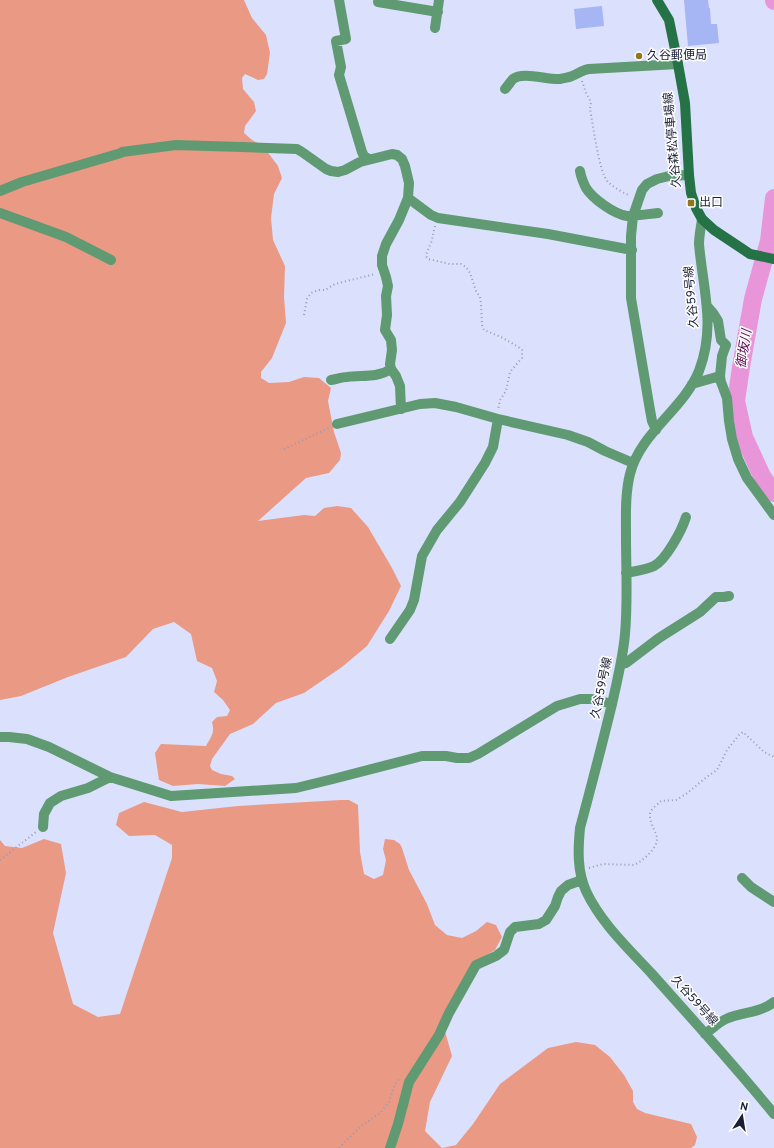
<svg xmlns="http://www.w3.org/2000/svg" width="774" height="1148" font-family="Overpass,'Noto Sans JP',sans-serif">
<rect width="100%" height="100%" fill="#dbe1fc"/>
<path fill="#ea9985" d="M0,0H244L252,18L266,35L270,53L267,74L264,79L258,80L245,74L242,78L243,89L254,102L256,111L245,126L244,133L252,140L263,146L278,166L282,178L274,194L271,218L273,240L285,266L284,297L286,323L272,358L261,372V378L269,383L289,382L304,377L319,378L331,388L328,401L334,432L341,453L340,460L329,473L306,478L258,521L304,515L315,516L324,508L337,506L351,508L368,527L392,568L401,586L389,611L367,646L342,667L304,693L276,703L253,724L230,734L212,759L210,766L212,770L221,774L232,776L235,779L225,786L198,784L173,786L159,780L155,753L161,744L206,746C211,737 215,733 212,722L217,717L227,716L230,710L223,700L214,692L217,681L212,668L197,661L191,634L174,622L153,629L126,657L68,677L21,696L0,700Z
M341,800H349L358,805L360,852L364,874L374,879L383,875L386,860L383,849L385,839L394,840L400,844L402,848L409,870L427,904L435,925L447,935L462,938L476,931L487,922L496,925L502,937L495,950L474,963L444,1028L452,1056L430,1102L425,1131L442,1148L456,1145L473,1124L500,1084L548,1048L576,1042L595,1045L610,1057L624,1075L633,1091V1102L637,1109L645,1113L691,1124L697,1137L695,1145L691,1148H0V840L5,846L22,848L44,839L61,844L66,873L53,933L73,1004L98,1017L120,1014L172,858V845L155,835L129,836L116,825L119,813L144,802L182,812L238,806Z"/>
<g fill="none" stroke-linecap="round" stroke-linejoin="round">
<path stroke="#e995d9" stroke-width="18" d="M774,0V1
M774,198L769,241L753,299L741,367L736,401L744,437L762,476L774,493"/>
</g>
<path fill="#a6b5f4" d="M684,0H708L709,8H710L711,24H717L719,43L688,46Z
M602,6L604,26L576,29L574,9Z"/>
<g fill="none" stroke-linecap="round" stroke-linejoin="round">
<path stroke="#959bb4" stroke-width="2" stroke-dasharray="1 3" stroke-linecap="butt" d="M582,81L586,93L591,102L590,109C593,124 599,173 608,182C614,188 623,192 630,196
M435,226C433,232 433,237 431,243C429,248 427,251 426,256L428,259L450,264H461L466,267L470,273L476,291L480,297L481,304L482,325L484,330L501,337L517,346L522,350V358L510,372L506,391L500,400L498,410
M304,315L307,299L311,293L318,290H325L335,284L375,274
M284,449L329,428
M0,860L36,832
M589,868L603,864L634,865C643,861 659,847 657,837C655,830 650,823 650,816C649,810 657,805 661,801L676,800L686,794L708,776L717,770L727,750L739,735L743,732L764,752L774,757
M339,1148L360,1127L380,1113L389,1102L395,1084L400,1078"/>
<path stroke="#5f9a73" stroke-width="10" d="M339,0L346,39L336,41L341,67L339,75L362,152L364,156L369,159
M378,2L438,12
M435,28L439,0
M505,89C508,86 510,82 513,79C523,71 547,80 560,79C563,78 568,78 572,76C578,74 582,70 589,69L678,64
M580,171C581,177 583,182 586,188C593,199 614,214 627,216C637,216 648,214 658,213
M0,191L22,182L121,153L122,152L176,145L241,147L297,149L302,152L326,169L331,171L338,172L345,170L360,162L392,154L397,155L402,159L405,166L409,183L408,198L399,220L386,244L382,256V265L386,277L388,286L386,296L387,315L385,330L391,340L392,350L390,364L391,369L396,376L400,386L401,409
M408,198L431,215L438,218L548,234L632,250
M0,213L66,237L111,260
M702,219C701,227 699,236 699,244C703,290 716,326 699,371C683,410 640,433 630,474C625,494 626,515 626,535C626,568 628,602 625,634C623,658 617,681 612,704C602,745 591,787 580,828C578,849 577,871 586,891C601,923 628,948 652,974C693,1020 735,1066 774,1114
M707,306L713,313L718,321L721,340L726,345L722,356L720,376L721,382L727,398L729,421L732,439L738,459L747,478L774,515
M331,380C337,379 342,377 347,377C362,375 378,378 391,369
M692,384L720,376
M337,424L420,404L435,403L456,407L498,419L568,435L588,442L605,451L633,463
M656,430L652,421L650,410L631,298V236L633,216L642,190L647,184L657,179L669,176L689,175
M626,573C635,571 646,570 654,566C666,560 682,530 686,517
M390,639L410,610L414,600L422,556L437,530L460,502L485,463L493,447L498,419
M621,664L626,663L659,638L700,612L716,597H724L729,596
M0,737H9L27,739L49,747L110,777L171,796L296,788L333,779L422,756H446L457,758H469L478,754L557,706L580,699H592L612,704
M43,827L44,814L50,803L61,796L88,788L110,777
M742,878L751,887L774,902
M705,1034C712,1029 719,1022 726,1019C742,1012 760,1013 774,1002
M390,1148L398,1124L409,1082L439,1035L449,1013L476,965L496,956L504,950L510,932L515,927L539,924L546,920L555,906L558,897L561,891L568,885L582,880"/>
<path stroke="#247245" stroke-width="10" d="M657,0L669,20L678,64L685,103L689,175L691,193L696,208L702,219L714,230L750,254L774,259"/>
</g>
<g fill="#8e781d" stroke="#fff" stroke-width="1.5">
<circle cx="639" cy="56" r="4"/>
<rect x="687" y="199" width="8" height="8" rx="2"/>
</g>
<g text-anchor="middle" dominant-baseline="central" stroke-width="3" stroke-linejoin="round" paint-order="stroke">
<g font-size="12" fill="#1a1f37" stroke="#fff" text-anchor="start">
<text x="647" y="56">久谷郵便局</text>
<text x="699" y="203">出口</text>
</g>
<g font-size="12" fill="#1a1f37" stroke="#fff">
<text transform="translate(673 140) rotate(-95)">久谷森松停車場線</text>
<text transform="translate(692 297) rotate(-95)">久谷59号線</text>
<text transform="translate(602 688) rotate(-78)">久谷59号線</text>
<text transform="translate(694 1001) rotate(48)">久谷59号線</text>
</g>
<g font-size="13" font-style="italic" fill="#54084b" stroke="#fff">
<text transform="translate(745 349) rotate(-81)">御坂川</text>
</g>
</g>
<g transform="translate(742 1116) rotate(12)" stroke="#ffffff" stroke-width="3" paint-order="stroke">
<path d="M0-3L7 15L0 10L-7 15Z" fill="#1a1f37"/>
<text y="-6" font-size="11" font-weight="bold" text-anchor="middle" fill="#1a1f37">N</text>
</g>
</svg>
